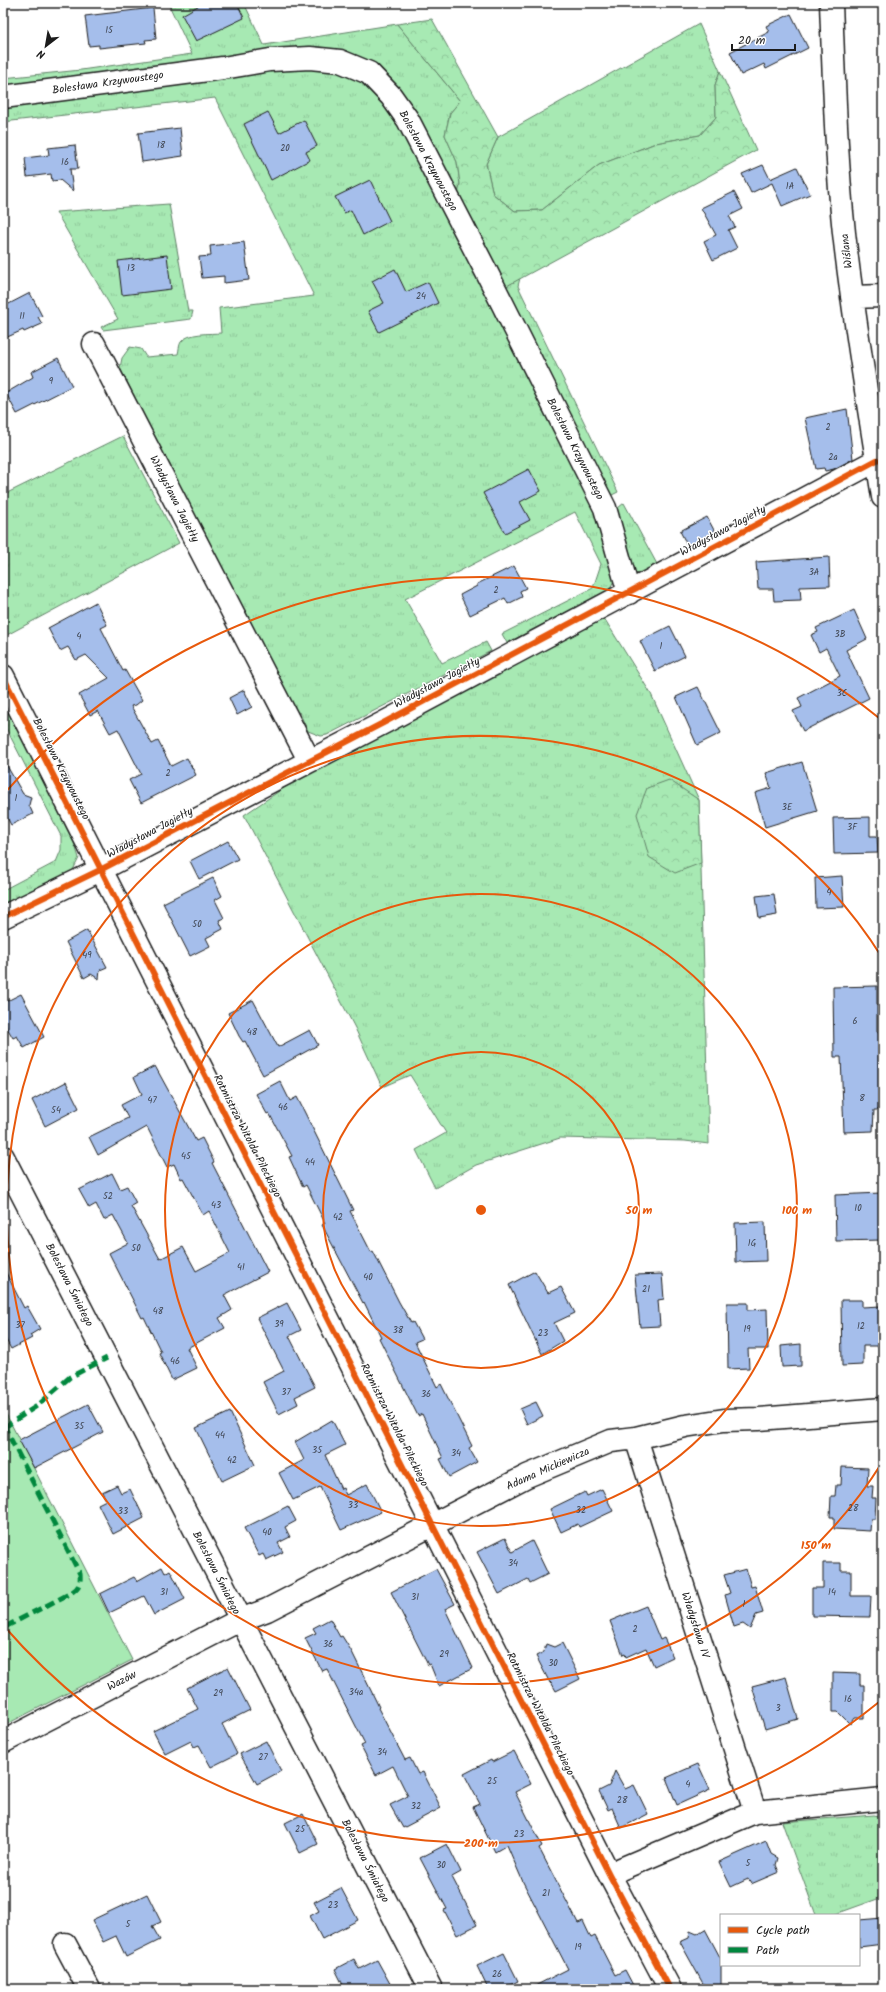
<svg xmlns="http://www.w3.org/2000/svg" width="886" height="1992" font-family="Kalam,sans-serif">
<defs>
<pattern id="grass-tufts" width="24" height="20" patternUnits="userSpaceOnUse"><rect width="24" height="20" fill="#a7e9b3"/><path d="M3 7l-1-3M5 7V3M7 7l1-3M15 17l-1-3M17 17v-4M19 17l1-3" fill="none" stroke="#8fc799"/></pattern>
<pattern id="forest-crowns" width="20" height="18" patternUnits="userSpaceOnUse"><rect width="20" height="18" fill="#a7e9b3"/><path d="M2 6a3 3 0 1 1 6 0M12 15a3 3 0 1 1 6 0" fill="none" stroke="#8fc799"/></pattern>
</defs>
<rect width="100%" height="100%" fill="#fff"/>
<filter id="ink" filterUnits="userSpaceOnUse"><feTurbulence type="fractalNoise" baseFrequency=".025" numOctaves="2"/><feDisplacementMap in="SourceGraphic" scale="8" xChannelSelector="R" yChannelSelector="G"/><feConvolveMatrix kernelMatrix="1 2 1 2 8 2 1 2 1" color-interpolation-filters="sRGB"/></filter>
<g filter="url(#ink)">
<path fill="url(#grass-tufts)" stroke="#628268" d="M168,3H244L264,45L397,24L460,101L450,113L445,135L457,162L460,184L457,201L358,59L3,88V78L81,70L192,54Z
M699,24L720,71L715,85L716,117L700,135L656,143L599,165L542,210L515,211L493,194L486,164L498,137Z
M324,65L364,79L401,121L593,499L615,579L609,590L507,643L502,634L593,588L601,564L575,512L405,599L442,663L486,642L491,651L327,735L321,736L308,731L299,712L294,715L120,368L122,358L130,347L141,349L146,357L178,354C179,350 179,345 181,342C188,332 211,334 221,333L219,308L314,296L215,98L3,122V104L201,77Z
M169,204L188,311H193L191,319L103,330L101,327L118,319L56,212Z
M520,278L518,286L618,492L610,496L503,288Z
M123,436L179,543L5,636L3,632V495Z
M624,503L658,566L643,574H635L614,519L618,508Z
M604,618L651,694L699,800L709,1144L685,1141L560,1138L476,1165L435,1188L416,1150L446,1133L410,1075L382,1087L355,1028L244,815L291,783Z
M3,700L75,845L79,858L72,872L3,906V890L56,862L61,850V836L3,722Z
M874,1815L879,1816L883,1820V1897L833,1915H816L782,1822Z"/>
<path fill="url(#forest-crowns)" stroke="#628268" d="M432,19L498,137L486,164L493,194L515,211L542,210L599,165L656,143L700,135L716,117L715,85L720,71L756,150L503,288L457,201L460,184L457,162L445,135L450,113L460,101L397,24Z
M669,780L699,800L701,863L675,873L649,857L637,814L647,788Z"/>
<path fill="#a7e9b3" stroke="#628268" d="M3,1408L132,1660L3,1726Z"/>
<path fill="#a5beeb" stroke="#1c1c1c" d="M203,3H237L244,18L196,41L182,15Z
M153,8L156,39L145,40L146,43L99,48V45L89,46L85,16Z
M791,14L808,48L766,69L764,64L741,75L730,52L769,32L766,26Z
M268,112L279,133L304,120L317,146L306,152L310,160L271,180L244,124Z
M180,128L183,156L142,162L138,133Z
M75,145L78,169H70L73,191L60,180L52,181L51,174L27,177L25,158L49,155L48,148Z
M763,165L770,179L797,167L810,194L782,206L772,183L751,193L742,174Z
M370,180L390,221L363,235L351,210L344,213L335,197Z
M734,192L743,209L729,216L735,227L728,230L737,248L713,260L704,241L716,235L701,208Z
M244,242L249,280L224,283V276L202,278L199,257L211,256L210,246Z
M167,255L171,289L122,295L118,261Z
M395,269L406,292L428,282L438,303L379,332L368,311L384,303L372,281Z
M30,293L42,316L38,317L42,324L24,332L23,330L3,339V307Z
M58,358L72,386L17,414L6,393L33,377L31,372Z
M847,409L853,459L834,469L825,471L824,468L816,469L805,418Z
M529,469L541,491L520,502L530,520L505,533L483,493Z
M707,517L715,532L688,547L680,531Z
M829,557L830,586L800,587L801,600L774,601L773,589H758L756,562Z
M514,566L526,588L520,591L522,597L508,604L505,598L470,615L460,595L477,586V584Z
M96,602L107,625L101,628L123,671L125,670L142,700L136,705L131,706L152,744L158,741L171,766L187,758L196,775L141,803L129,780L141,774L118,729L110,733L98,711L90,715L79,695L109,678L86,655L76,660L68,647L60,651L48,628Z
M854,610L867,639L846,650L869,698L803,731L793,711L802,707L798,698L840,676L826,648L819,652L811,635L818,632L816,628Z
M670,626L685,656L655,671L640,641Z
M698,687L721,733L697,745L676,697Z
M244,690L252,707L237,715L229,698Z
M3,759L23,794L31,797L29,805L33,814L11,825L3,810Z
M802,762L817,811L765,827L755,793L771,788L766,773Z
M870,817V836H877L878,853L834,854L833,818Z
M228,841L238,859L199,879L190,861Z
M842,876L844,907L816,908L815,878Z
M213,878L222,896L215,900L224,918L219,920L223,929L206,938L210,946L190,956L163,903Z
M774,894L777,915L759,918L756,896Z
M87,930L107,967L100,970L99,979L91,974L84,978L66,942Z
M877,986V1032H881V1056H879L882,1110H874L873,1131L844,1132L841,1057H834L833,987Z
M21,994L44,1037L24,1048L17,1036L13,1038L3,1021V1003Z
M253,1000L278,1047L310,1030L318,1045L263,1075L245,1041L243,1042L239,1036L228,1013Z
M155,1066L196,1141L202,1138L214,1162L212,1163L268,1272L224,1295L232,1310L219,1318L225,1328L187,1348L197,1368L172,1380L159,1353L161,1352L144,1317L142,1318L109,1253L128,1243L113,1215L104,1220L96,1204L89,1208L79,1190L112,1173L120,1189L127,1186L136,1203L131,1206L160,1259L183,1247L196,1271L230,1253L209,1211L203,1215L183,1178L181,1179L174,1164L167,1167L147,1127L98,1155L89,1137L128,1118L121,1105L142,1094L134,1077Z
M280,1081L290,1101L297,1097L306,1115L353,1210L350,1211L371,1252L373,1251L399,1302L411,1323L413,1322L422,1339L415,1342L437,1387L441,1384L472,1446L469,1448L477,1462L449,1477L440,1459L443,1458L422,1414L418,1416L379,1338L381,1337L364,1302L363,1303L322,1225L325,1223L306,1185L303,1187L289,1157L292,1156L269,1113L267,1114L256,1094Z
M66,1082L79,1108L45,1126L32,1100Z
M881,1193L882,1240L836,1241L835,1195Z
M765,1222L766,1261L736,1262L735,1223Z
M3,1267L24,1308L27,1306L40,1329L30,1335L32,1338L11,1349L3,1334Z
M535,1271L548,1293L561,1287L575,1313L554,1323L563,1341L542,1354L509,1285Z
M662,1274L664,1299L658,1300L660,1326L640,1327L635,1275Z
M841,1300H862V1307L881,1306L882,1346H863V1365L842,1366Z
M287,1303L301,1330L289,1336L315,1387L295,1397L298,1404L279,1414L263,1382L284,1371L257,1318Z
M727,1303H748V1310L767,1309L768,1349H748L749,1368L728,1369Z
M801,1344V1366L782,1367L781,1346Z
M536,1402L543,1416L527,1424L520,1409Z
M88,1404L103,1432L34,1468L19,1440Z
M230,1412L255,1465L222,1481L196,1428Z
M332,1420L345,1445L325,1455L341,1489L343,1488L346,1495L367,1484L381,1512L341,1530L320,1487L293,1500L279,1473L304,1460L295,1442Z
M842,1467L868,1468L867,1486H873L872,1498H876L875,1519H871L870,1531L834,1529V1517H830L831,1496H835L836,1485H841Z
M117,1485L121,1493L130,1489L144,1518L113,1534L98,1504L106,1500L102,1492Z
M602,1489L613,1511L579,1527L578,1524L561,1532L550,1509L585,1492L587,1496Z
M288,1506L296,1521L285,1527L290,1537L278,1543L283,1552L266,1560L263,1554L259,1556L244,1528Z
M505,1538L512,1552L532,1541L548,1574L530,1583L528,1579L499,1594L477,1552Z
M823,1563H841V1571H851V1596H871L870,1617L812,1616V1588H823Z
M162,1567L165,1573L170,1570L185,1599L154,1615L144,1596L109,1613L100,1594L134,1577L137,1581Z
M436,1569L455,1604L445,1609L473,1668L439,1686L430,1664L428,1665L391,1592Z
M746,1569L751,1587L755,1586L763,1613L756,1615L750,1629L743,1624L734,1627L725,1595L730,1593L724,1575Z
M646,1606L660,1640L664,1638L673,1657L654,1666L646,1648L626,1657L625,1654L623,1655L610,1621Z
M330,1619L340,1637L342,1636L352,1652L379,1707L378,1708L405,1760L410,1758L418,1774L423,1772L441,1808L403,1828L390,1805L408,1796L393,1766L376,1775L361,1746L365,1744L327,1669L322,1671L305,1638L316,1633L313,1628Z
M562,1643L580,1679L556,1691L551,1682L550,1683L536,1656L544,1652L546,1644L554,1647Z
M228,1667L250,1710L222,1724L237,1754L211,1767L199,1745L194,1747L191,1741L165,1754L153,1731L198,1709L187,1688Z
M833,1673L860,1674V1685H864V1718H854L850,1724L838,1712H833Z
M786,1677L798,1719L765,1729L752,1686Z
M266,1741L281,1771L257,1784L240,1754Z
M514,1751L531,1784L515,1792L542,1846L539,1848L556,1881L578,1923L583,1921L591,1938L595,1936L615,1975L625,1970L635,1989H529L568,1969L523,1882L507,1845L495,1852L473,1807L480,1804L464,1774L491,1760L492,1762Z
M698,1764L710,1790L677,1805L666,1778Z
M615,1771L625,1789L634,1785L648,1814L621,1828L612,1808L608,1810L599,1791L609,1786Z
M303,1814L318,1844L300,1853L285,1823Z
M766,1841L771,1854L778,1858L776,1865L779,1872L751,1884L748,1879L731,1887L719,1862Z
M447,1844L461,1872L452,1877L477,1925L457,1935L444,1910L447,1909L420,1858Z
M341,1888L358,1920L322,1939L310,1916L319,1911L314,1902Z
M147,1894L161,1922L152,1926L160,1940L126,1957L116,1936L103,1942L92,1920Z
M883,1918V1944L859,1947V1920Z
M705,1929L721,1959V1989H706L680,1942L689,1938L690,1931L697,1934Z
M504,1953L518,1981L502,1989H488L477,1966Z
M354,1959L359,1969L377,1960L393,1989H345L335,1969Z"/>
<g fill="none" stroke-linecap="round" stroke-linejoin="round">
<g stroke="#1c1c1c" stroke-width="25">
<path id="minor" d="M831,3C834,80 836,157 844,233C854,322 869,409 883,497
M3,97L223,68L270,60L310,58L340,61L369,73L391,96L408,120L486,271L605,508L629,593
M852,297L883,296
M94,344L309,760
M3,676L609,1874L670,1989
M3,917L100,870L387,721L877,460
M3,1157L431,1989
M636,1438L755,1812
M3,1742L240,1620L267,1610L527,1476L611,1441L636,1438L685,1426L724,1420L759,1419L883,1409
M609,1874L755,1812L883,1799
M65,1944L89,1989"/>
</g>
<use href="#minor" stroke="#fff" stroke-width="22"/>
<path stroke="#00873e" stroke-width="5" stroke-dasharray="10 5" stroke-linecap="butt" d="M3,1424L80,1574C81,1585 78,1589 69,1594L3,1628
M3,1428L37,1406L70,1377L107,1358"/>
<g stroke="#fff" stroke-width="8">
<path id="cycleway" d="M3,676L609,1874L670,1989
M3,917L100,870L387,721L877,460"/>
</g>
<use href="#cycleway" stroke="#e8590c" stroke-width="6"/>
</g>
</g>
<g fill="none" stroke="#e8590c" stroke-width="2">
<circle cx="481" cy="1210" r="158"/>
<circle cx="481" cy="1210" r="316"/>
<path d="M883 1461A474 474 0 1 1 883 959"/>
<path d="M879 1702A633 633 0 0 1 3 1625M3 795A633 633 0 0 1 879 718"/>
</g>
<g text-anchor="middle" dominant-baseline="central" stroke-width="3" stroke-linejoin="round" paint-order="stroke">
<g font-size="9" fill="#3e4450">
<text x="109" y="30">15</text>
<text x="161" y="145">18</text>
<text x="285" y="148">20</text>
<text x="65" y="162">16</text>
<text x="790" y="186">1A</text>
<text x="131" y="268">13</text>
<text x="421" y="296">24</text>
<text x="22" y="316">11</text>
<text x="51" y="381">9</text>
<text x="828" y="427">2</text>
<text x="833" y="457">2a</text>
<text x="814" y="572">3A</text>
<text x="496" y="590">2</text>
<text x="840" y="634">3B</text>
<text x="79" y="636">4</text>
<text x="661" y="646">1</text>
<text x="842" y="693">3C</text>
<text x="168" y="773">2</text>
<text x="16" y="798">1</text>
<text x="787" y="807">3E</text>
<text x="852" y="827">3F</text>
<text x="829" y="892">4</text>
<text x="197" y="924">50</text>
<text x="87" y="955">49</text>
<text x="855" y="1021">6</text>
<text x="252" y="1032">48</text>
<text x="862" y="1098">8</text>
<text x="152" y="1100">47</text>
<text x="283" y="1107">46</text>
<text x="56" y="1110">54</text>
<text x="186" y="1156">45</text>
<text x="310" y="1162">44</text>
<text x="108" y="1196">52</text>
<text x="216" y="1205">43</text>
<text x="858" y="1208">10</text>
<text x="338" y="1217">42</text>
<text x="752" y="1243">1G</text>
<text x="136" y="1248">50</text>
<text x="241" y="1267">41</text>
<text x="368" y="1277">40</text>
<text x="646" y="1289">21</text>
<text x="158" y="1311">48</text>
<text x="279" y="1324">39</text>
<text x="20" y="1325">37</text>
<text x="861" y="1326">12</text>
<text x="747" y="1329">19</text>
<text x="398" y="1330">38</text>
<text x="543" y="1333">23</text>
<text x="175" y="1361">46</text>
<text x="286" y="1392">37</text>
<text x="426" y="1394">36</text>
<text x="79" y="1426">35</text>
<text x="220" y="1435">44</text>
<text x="317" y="1450">35</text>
<text x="456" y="1453">34</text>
<text x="232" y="1460">42</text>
<text x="353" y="1505">33</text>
<text x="853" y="1508">28</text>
<text x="581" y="1510">32</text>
<text x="123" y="1511">33</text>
<text x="267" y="1532">40</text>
<text x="513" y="1563">34</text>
<text x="164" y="1592">31</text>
<text x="832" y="1592">14</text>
<text x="415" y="1597">31</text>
<text x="744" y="1604">1</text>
<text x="635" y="1629">2</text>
<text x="328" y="1644">36</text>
<text x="444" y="1654">29</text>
<text x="553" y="1663">30</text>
<text x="356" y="1692">34a</text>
<text x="218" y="1693">29</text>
<text x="848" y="1699">16</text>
<text x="778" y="1708">3</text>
<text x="382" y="1752">34</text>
<text x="263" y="1757">27</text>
<text x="492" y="1781">25</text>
<text x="688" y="1784">4</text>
<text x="622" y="1800">28</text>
<text x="416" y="1806">32</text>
<text x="300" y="1829">25</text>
<text x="519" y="1834">23</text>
<text x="748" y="1863">5</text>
<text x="441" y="1865">30</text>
<text x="546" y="1893">21</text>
<text x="333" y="1905">23</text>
<text x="128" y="1924">5</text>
<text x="578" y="1947">19</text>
<text x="497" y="1974">26</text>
</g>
<g font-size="11" fill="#1c1c1c" stroke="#fff">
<text transform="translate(108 83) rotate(-8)">Bolesława Krzywoustego</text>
<text transform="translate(428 161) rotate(62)">Bolesława Krzywoustego</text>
<text transform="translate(847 251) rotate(-97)">Wiślana</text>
<text transform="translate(575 449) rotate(63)">Bolesława Krzywoustego</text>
<text transform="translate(174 499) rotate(63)">Władysława Jagiełły</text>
<text transform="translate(723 531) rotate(-28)">Władysława Jagiełły</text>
<text transform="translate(437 683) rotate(-28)">Władysława Jagiełły</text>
<text transform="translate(61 769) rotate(63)">Bolesława Krzywoustego</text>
<text transform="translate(150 833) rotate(-28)">Władysława Jagiełły</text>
<text transform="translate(247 1136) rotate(63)">Rotmistrza Witolda Pileckiego</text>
<text transform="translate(69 1285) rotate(63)">Bolesława Śmiałego</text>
<text transform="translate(394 1425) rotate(63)">Rotmistrza Witolda Pileckiego</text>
<text transform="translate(548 1469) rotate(-24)">Adama Mickiewicza</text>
<text transform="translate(216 1573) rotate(63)">Bolesława Śmiałego</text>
<text transform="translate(695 1625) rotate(72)">Władysława IV</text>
<text transform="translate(122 1681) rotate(-27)">Wazów</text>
<text transform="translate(540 1714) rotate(63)">Rotmistrza Witolda Pileckiego</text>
<text transform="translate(365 1861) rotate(63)">Bolesława Śmiałego</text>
</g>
</g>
<circle cx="481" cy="1210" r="6" fill="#e8590c" stroke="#fff" stroke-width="2"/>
<g font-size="12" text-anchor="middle" font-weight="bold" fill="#e8590c" stroke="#fff" stroke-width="3" stroke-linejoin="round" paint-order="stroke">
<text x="639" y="1214">50 m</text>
<text x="797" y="1214">100 m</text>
<text x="816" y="1549">150 m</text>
<text x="481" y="1847">200 m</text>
</g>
<rect width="886" height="1992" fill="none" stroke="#fff" stroke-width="16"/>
<rect x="8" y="8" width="870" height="1976" fill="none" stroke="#1c1c1c" stroke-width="1.5" filter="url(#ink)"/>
<rect x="720" y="1914" width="140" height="52" fill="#ffffff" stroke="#a4a4a4"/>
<rect x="728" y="1927" width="20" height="6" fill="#e8590c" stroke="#a4a4a4"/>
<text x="756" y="1934" font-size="12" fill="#1c1c1c">Cycle path</text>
<rect x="728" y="1947" width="20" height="6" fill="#00873e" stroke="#a4a4a4"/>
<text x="756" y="1954" font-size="12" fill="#1c1c1c">Path</text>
<g transform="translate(46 46) rotate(211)" stroke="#ffffff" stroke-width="3" paint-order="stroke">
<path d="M0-3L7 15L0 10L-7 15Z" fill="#1c1c1c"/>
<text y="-6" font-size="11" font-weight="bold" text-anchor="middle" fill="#1c1c1c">N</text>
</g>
<path d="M732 44v6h63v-6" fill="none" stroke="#1c1c1c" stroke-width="2"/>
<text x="738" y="44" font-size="12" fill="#1c1c1c" stroke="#ffffff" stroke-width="3" paint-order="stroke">20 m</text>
</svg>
